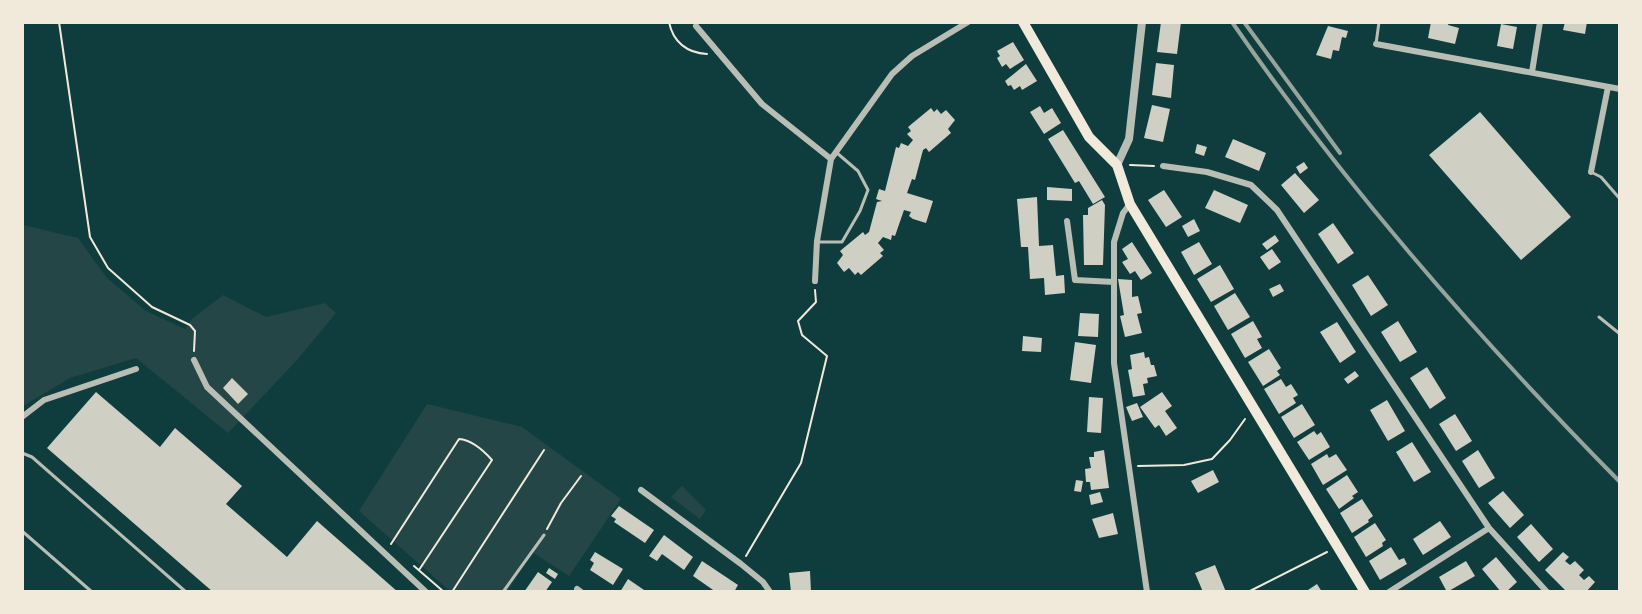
<svg xmlns="http://www.w3.org/2000/svg" width="1642" height="614" font-family="'Roboto Condensed',sans-serif">
<rect width="100%" height="100%" fill="#0f3d3e"/>
<path fill="#244646" d="M23,225L78,238L107,278L146,311L185,329L192,319L223,295L266,317L325,303L336,313L297,360L228,433L136,358L70,378L23,406Z
M427,404L522,427L621,499L569,576L532,552L507,592L450,591L359,511Z
M682,486L706,510L700,519L671,497Z"/>
<path fill="#cfcfc3" d="M1161,22H1181L1177,54L1157,52Z
M1431,22H1449L1448,25L1459,28L1455,44L1428,38Z
M1565,22H1587L1585,34L1563,30Z
M1501,24L1517,27L1513,49L1497,46Z
M1328,26L1348,31L1346,38L1342,37L1339,51L1333,50L1331,59L1316,55Z
M1013,42L1024,60L1010,69L1006,64L1002,67L997,58L1000,56L997,51Z
M1156,63L1174,65L1171,98L1152,95Z
M1026,64L1037,81L1022,90L1020,86L1014,90L1011,85L1008,86L1005,81Z
M1152,105L1170,109L1163,142L1144,138Z
M1040,106L1044,113L1052,108L1061,123L1044,134L1030,112Z
M931,108L934,112L937,109L941,114L946,110L955,120L948,129L951,133L929,152L926,148L923,150L915,180L912,179L907,193L933,201L926,223L913,219L909,216L911,212L904,210L895,236L892,235L891,240L883,237L878,243L884,250L880,253L883,256L861,275L858,272L855,275L849,268L844,272L837,263L843,255L840,251L863,232L865,235L869,232L877,202L882,201L876,199L879,189L885,191L896,147L899,148L901,143L908,146L913,140L907,134L911,131L908,127Z
M1480,112L1571,217L1521,260L1429,155Z
M1063,130L1105,197L1093,204L1079,181L1075,183L1048,139Z
M1233,139L1266,153L1259,171L1225,157Z
M1197,144L1207,147L1204,156L1195,153Z
M1304,162L1308,168L1300,174L1296,167Z
M1295,173L1319,200L1304,213L1281,185Z
M1047,187L1072,189V201L1047,200Z
M1164,190L1182,217L1166,227L1148,200Z
M1214,190L1248,205L1240,223L1205,208Z
M1037,197L1039,246L1053,245L1056,276L1064,275L1065,293L1045,295L1044,278L1030,279L1028,247H1021L1017,199Z
M1102,200L1105,205L1103,265H1084L1083,215H1088V208Z
M1194,219L1200,231L1188,237L1182,226Z
M1333,223L1354,253L1338,264L1318,234Z
M1275,235L1279,241L1267,250L1262,244Z
M1132,242L1152,273L1141,280L1135,271L1130,274L1122,262L1128,259L1122,249Z
M1199,242L1212,264L1194,275L1181,252Z
M1272,249L1281,262L1269,270L1260,257Z
M1220,265L1234,289L1211,302L1197,279Z
M1368,275L1388,305L1371,316L1352,285Z
M1118,279L1132,280V297L1138,296L1142,313L1137,314L1142,333L1125,337L1120,316L1124,315Z
M1280,284L1284,291L1273,297L1269,289Z
M1235,293L1250,317L1228,330L1214,306Z
M1080,313L1099,314L1098,337L1078,336Z
M1253,321L1262,337L1257,339L1262,348L1245,358L1231,334Z
M1398,321L1417,352L1400,362L1381,332Z
M1337,322L1356,352L1340,363L1320,332Z
M1023,336L1042,338L1041,352L1022,351Z
M1075,342L1096,345L1091,383L1070,380Z
M1269,349L1281,368L1277,371L1280,375L1263,386L1248,362Z
M1144,352L1145,358L1149,357L1151,365H1154L1157,376L1147,378L1148,383L1143,384L1145,395L1133,397L1128,370L1132,369L1130,355Z
M1427,367L1446,398L1430,409L1410,378Z
M1355,371L1359,376L1348,384L1344,379Z
M232,378L248,394L238,404L223,388Z
M1281,379L1286,387L1291,384L1298,395L1293,398L1296,403L1279,414L1264,389Z
M96,392L160,447L175,428L242,486L226,504L287,557L317,521L398,592H213L47,448Z
M1162,392L1172,406L1165,411L1177,428L1166,436L1159,425L1155,428L1140,407Z
M1089,397L1103,398L1101,433L1087,432Z
M1387,400L1405,431L1388,441L1370,410Z
M1137,403L1143,417L1132,421L1126,407Z
M1302,404L1315,425L1294,438L1281,417Z
M1455,414L1472,441L1456,451L1439,424Z
M1314,431L1317,435L1321,432L1330,447L1309,460L1297,442Z
M1412,442L1431,472L1414,482L1396,452Z
M1104,450L1109,488L1091,490L1090,482H1086L1085,469L1091,468L1089,457H1094V452Z
M1478,450L1495,478L1479,488L1462,461Z
M1327,454L1329,458L1336,454L1347,470L1323,485L1311,464Z
M1213,470L1219,482L1198,493L1191,481Z
M1347,475L1358,492L1352,496L1354,498L1339,509L1326,489Z
M1076,480L1083,481L1081,492L1074,491Z
M1503,491L1524,515L1510,528L1488,503Z
M1100,492L1103,502L1091,505L1089,495Z
M1362,499L1373,516L1368,520L1369,522L1352,533L1340,513Z
M619,506L654,530L645,543L614,522L616,519L611,516Z
M1113,513L1118,534L1099,538L1092,519Z
M1440,521L1451,537L1423,555L1413,539Z
M1375,523L1386,540L1382,543L1383,546L1366,557L1354,537Z
M1531,524L1553,549L1539,562L1517,537Z
M664,535L693,557L684,570L662,554L657,561L649,556Z
M1391,547L1399,560L1404,558L1407,564L1380,580L1369,561Z
M595,552L623,569L613,585L590,570L594,563L590,560Z
M1563,552L1569,557L1565,561L1570,565L1575,561L1584,570L1579,575L1584,580L1589,576L1595,582L1586,592H1567L1545,570Z
M1496,557L1517,582L1506,592H1501L1482,569Z
M702,561L738,585L734,592H716L693,576Z
M1466,561L1475,576L1447,592L1439,577Z
M1215,565L1226,592H1203L1195,573Z
M549,568L558,574L555,579L546,573Z
M810,571L811,592H791L789,573Z
M538,572L552,582L545,592H524Z
M628,579L647,592H620Z
M1317,584L1322,592H1305Z"/>
<g fill="none" stroke-linecap="round" stroke-linejoin="round">
<path stroke="#f1e9da" stroke-width="2" d="M59,22L90,237L108,268L152,307L190,325L195,331L194,351
M669,22C673,42 687,53 707,54
M1130,165L1154,166
M1138,466L1184,465L1212,459L1230,440L1245,419
M547,529L561,503L581,476
M391,544L459,439C471,440 484,451 492,460L419,570
M746,556L801,463L827,356L802,335L798,321L816,302L815,290
M414,566L444,592
M452,592L544,450
M1248,592L1327,552"/>
<path stroke="#b8beb3" stroke-width="3" d="M1376,44L1379,22
M1591,172L1601,177L1620,199
M818,242H842L860,211L868,190L858,171L837,153
M1599,317L1620,334
M22,453L32,457L186,592
M22,531L92,592
M503,592L544,535"/>
<path stroke="#b8beb3" stroke-width="6" d="M696,26L762,104L831,159
M1376,44L1620,89
M1532,72L1540,22
M1163,166L1207,172L1251,185L1277,210L1489,528L1547,592
M1591,172L1608,87
M1130,204L1123,213L1114,242V363L1147,592
M1067,221L1075,280L1114,282
M815,281L817,241L831,159L892,74L912,56L968,22
M194,360L207,387L426,592
M22,417L44,400L136,369
M641,490L741,564L763,582L770,592
M577,589L581,592
M1389,592L1489,528"/>
<path stroke="#b8beb3" stroke-width="8" d="M1117,165L1129,139L1142,22"/>
<path stroke="#f1e9da" stroke-width="10" d="M1023,22L1089,137L1117,165L1130,204L1365,592"/>
<path stroke="#97a49c" stroke-width="4" d="M1232,22C1346,188 1479,339 1620,482
M1244,22L1340,153"/>
</g>
<rect width="1642" height="614" fill="none" stroke="#f1e9da" stroke-width="48"/>
</svg>
